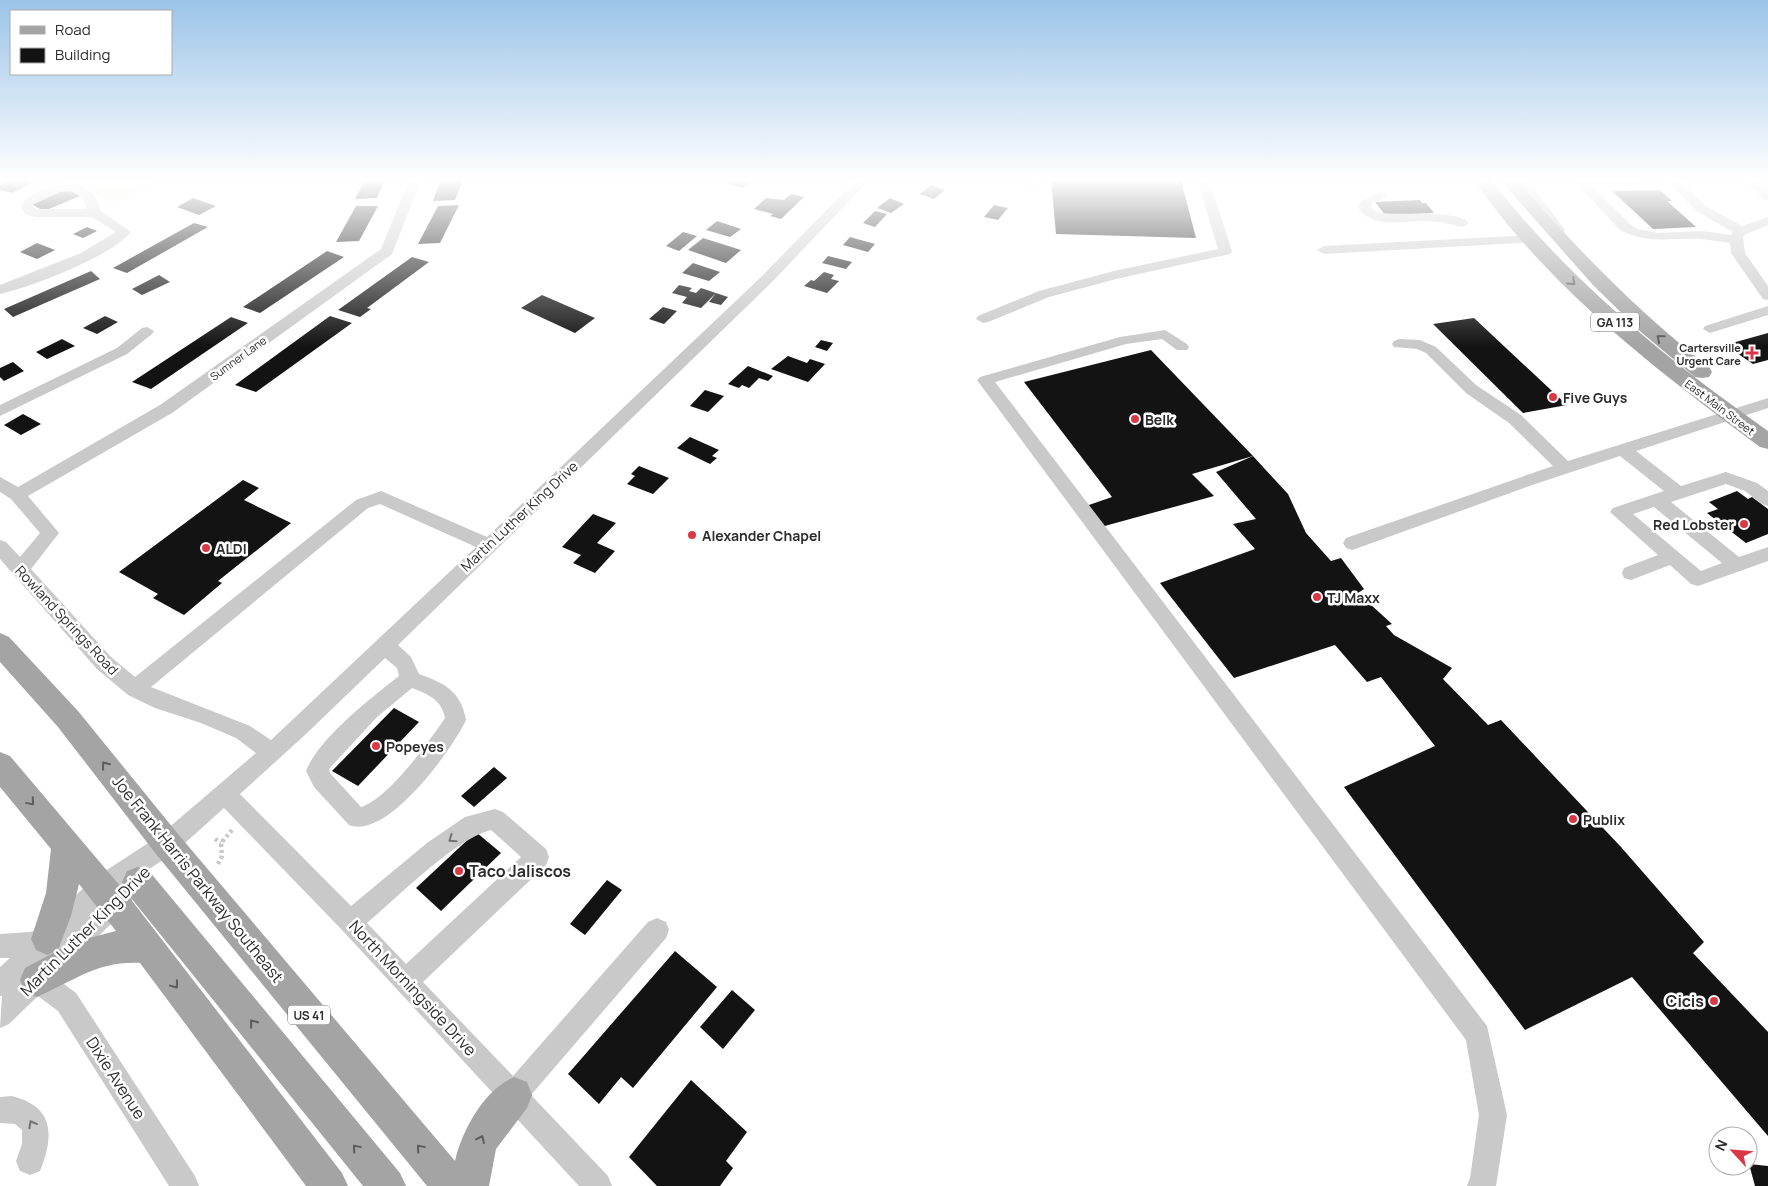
<svg xmlns="http://www.w3.org/2000/svg" width="1768" height="1186" font-family="Manrope,sans-serif">
<rect width="100%" height="100%" fill="#fff"/>
<path fill="#e2e9db" d="M81,180H163L112,203L77,182Z"/>
<path fill="#131313" d="M10,180H27L33,182L12,193L0,190V185Z
M365,180H385L377,198L355,199Z
M441,180H463L455,200L433,201Z
M731,180H751L743,188L727,184Z
M1051,180H1181L1196,238L1056,234Z
M931,185L945,190L934,199L920,194Z
M67,189L80,196L44,211L31,204Z
M1660,190L1672,201H1667L1696,227L1653,229L1612,191Z
M791,194L804,197L781,219L770,216L773,214L754,209L766,198L784,200Z
M193,198L216,206L199,215L177,207Z
M890,198L904,204L891,213L877,208Z
M1420,200L1422,203H1426L1434,213L1385,215L1375,202Z
M459,205L440,243L418,244L438,206Z
M994,205L1008,208L998,220L984,217Z
M356,206H378L359,241L336,242Z
M875,211L887,214L875,227L863,223Z
M717,221L741,229L730,237L706,230Z
M194,223L208,227L127,273L113,268Z
M87,227L97,231L83,238L73,234Z
M683,232L697,236L679,251L666,246Z
M850,237L875,244L868,252L843,245Z
M703,238L741,250L726,263L688,250Z
M37,243L55,250L37,259L20,252Z
M327,251L344,257L260,313L243,307Z
M828,256L852,262L846,269L822,263Z
M412,257L429,262L367,308L371,309L360,317L338,310Z
M693,263L720,272L709,281L682,273Z
M91,271L100,279L13,317L4,309Z
M824,272L834,275L831,279L839,281L827,293L804,286L811,280L814,281Z
M159,275L170,282L142,295L132,289Z
M679,285L692,288L689,291L696,293L701,288L716,293L701,308L682,303L687,297L672,293Z
M716,293L728,297L721,305L709,302Z
M542,295L595,318L575,333L521,308Z
M663,307L677,311L664,324L649,319Z
M105,316L118,322L97,334L83,328Z
M330,316L352,323L256,392L235,385Z
M231,317L248,323L151,389L132,382Z
M1474,318L1567,405L1523,413L1433,324Z
M1768,333V360L1753,364L1725,345Z
M62,339L75,346L47,359L36,352Z
M821,340L833,343L827,351L815,347Z
M1151,350L1253,456L1288,494L1306,533L1331,561L1341,558L1364,589L1358,593L1392,624L1386,626L1394,635L1452,668L1443,679L1488,725L1501,720L1621,847L1704,942L1693,953L1768,1032V1136L1632,977L1525,1030L1344,787L1435,746L1381,677L1367,682L1335,645L1234,678L1160,583L1255,549L1233,524L1256,519L1216,472L1253,456L1192,474L1214,496L1101,527L1086,506L1112,497L1024,382Z
M788,356L807,363L810,359L825,364L808,382L771,369Z
M13,362L24,371L4,381L0,377V368Z
M748,366L773,376L768,381L759,378L749,388L742,385L739,388L728,384Z
M705,390L724,396L708,412L690,406Z
M23,414L41,424L21,435L4,425Z
M690,437L719,450L712,456L717,458L710,464L677,448Z
M639,466L669,478L653,494L627,484L635,476L631,474Z
M243,480L259,488L244,500L291,523L218,581L222,583L184,615L153,598L158,594L119,572Z
M1737,491L1748,499L1752,497L1768,509V534L1746,543L1707,513L1718,509L1709,502Z
M593,514L616,523L597,543L615,551L595,573L573,563L581,555L562,547Z
M394,708L419,722L358,786L332,771Z
M494,767L507,778L474,807L461,796Z
M476,832L501,853L441,911L416,888Z
M607,880L622,890L585,935L570,924Z
M675,951L717,987L633,1088L621,1077L599,1104L568,1074Z
M732,990L755,1010L723,1049L700,1027Z
M691,1080L747,1132L726,1161L733,1168L720,1186H657L629,1157Z
M1749,1164L1768,1166V1186H1755Z"/>
<g fill="none" stroke-linecap="round" stroke-linejoin="round">
<path stroke="#c9c9c9" stroke-width="4.5" stroke-dasharray="3 3" stroke-linecap="butt" d="M215,839L221,843
M218,864L222,856L221,843L232,830"/>
<path fill="#c9c9c9" fill-rule="evenodd" d="M409,180H421L392,254L172,413L28,496L59,533L31,569L111,657L135,677L356,500L381,491L487,537L761,277L856,180H869L771,283L398,645L411,657L419,674C444,683 461,691 466,720C452,750 387,840 349,825L314,787L306,771C319,738 371,698 399,676L397,668L385,658L306,734L240,794L351,906L427,843L465,817L495,809L503,812L546,849L549,857L546,865L423,982L513,1076L648,922L657,918L666,922L669,930L666,938L531,1095L608,1176L612,1186H579L342,930L224,808L175,852L122,887L129,890L133,898L129,906L56,978L76,993L195,1176L199,1186H169L58,1011L38,996L9,1024L0,1028L2,996H0V967L10,958H0V934L30,932L40,929L93,879L159,836L256,753L236,738L201,723L155,708L128,695L97,669L0,559V540L6,542L20,557L40,533L11,499L0,492V477L18,487L160,405L381,249ZM380,504L476,547L271,740L250,726L151,687L368,508ZM412,688C428,694 442,700 445,718C428,743 389,798 361,807L330,773L329,769L377,717ZM491,830L521,857L406,964L367,923C398,897 455,839 491,830Z
M1026,180H1038L1035,187H1027Z
M1197,180H1209L1232,251L1230,254L1116,279L1049,297L988,322L983,323L976,319L978,316L1039,291L1114,271L1218,249Z
M1516,180H1528L1565,230L1563,233H1553Z
M1573,180H1647L1641,184L1591,185L1630,224L1638,229L1658,233L1702,231L1731,235L1733,232L1698,212L1666,180H1679L1706,206L1742,226L1768,217V225L1746,234L1743,237L1745,253L1768,286V300L1763,299L1731,253L1730,243C1721,242 1712,240 1702,239C1674,237 1647,245 1620,230Z
M1743,180H1757L1768,190V200L1764,199Z
M76,183L93,193L101,211L131,232C112,256 31,287 0,294V285L81,253L116,232L92,217H35L25,214L21,207C28,189 59,184 76,183ZM73,191L83,198L87,209H36L33,207L34,204L60,192Z
M1383,191L1389,195L1372,203L1371,207L1376,212C1396,217 1456,208 1469,223L1463,227C1452,225 1440,221 1428,221C1405,220 1374,230 1358,208L1361,201Z
M1531,235L1536,236L1538,239L1536,242L1324,254L1317,250L1324,246Z
M1768,306V315L1710,333L1703,329L1705,326Z
M147,327L154,331L152,334L127,354L0,416V405L117,348L142,328Z
M1165,330L1187,344L1189,347L1187,350H1177L1162,339L1126,344L995,382L1487,1026L1507,1115L1496,1186H1467L1470,1178L1479,1115L1466,1040L977,380L980,377L1120,337Z
M1399,339L1420,340L1436,347L1476,385L1521,415L1568,461L1768,398V408L1636,451L1681,486L1726,472L1757,483L1768,491V506L1762,504L1745,491L1726,484L1671,502L1739,557L1768,547V561L1698,586L1691,584L1670,565L1631,580L1624,578L1622,573L1624,568L1658,555L1610,512L1613,508L1664,491L1620,456L1535,484L1358,548L1352,550L1346,548L1343,543L1346,538L1553,466L1509,423L1466,393L1426,353L1417,349L1394,347L1392,344L1394,341ZM1654,507L1722,563L1701,571L1633,514Z
M12,1096C55,1107 54,1136 40,1171L30,1175L20,1171L16,1161L22,1144V1130L15,1124L0,1123V1097Z"/>
<path fill="#a4a4a4" fill-rule="evenodd" d="M1474,180H1491C1569,280 1665,358 1768,431V449L1760,447C1656,370 1549,288 1474,180Z
M1500,180H1517C1576,248 1638,312 1709,367L1712,372L1709,377L1702,378L1695,377L1642,333L1593,285Z
M0,633L9,637L78,711L178,834L455,1161C462,1130 484,1090 514,1077L527,1082L532,1095L527,1108L496,1149L489,1186H427L156,854L58,727L0,662Z
M0,752L10,756L126,893L342,1173L348,1186H306L140,963C97,961 74,981 37,997L25,992L20,980L25,968L57,951L47,955L36,950L31,939L46,893L51,849L0,787ZM79,884L116,931L89,938L58,950L71,916Z
M138,867L149,871L400,1173L406,1186H363L127,893L122,882L127,871Z"/>
</g>
<defs><path id="oneway-chevron" d="M-2-3.5L2.5 0L-2 3.5" fill="none" stroke-width="1.6" stroke-linecap="round" stroke-linejoin="round" transform="scale(1.25)"/></defs>
<g stroke="#5c5c5c">
<use href="#oneway-chevron" transform="translate(1572 282) rotate(44)"/>
<use href="#oneway-chevron" transform="translate(1660 338) rotate(-140)"/>
<use href="#oneway-chevron" transform="translate(105 765) rotate(-128)"/>
<use href="#oneway-chevron" transform="translate(31 802) rotate(50)"/>
<use href="#oneway-chevron" transform="translate(175 985) rotate(53)"/>
<use href="#oneway-chevron" transform="translate(253 1023) rotate(-129)"/>
<use href="#oneway-chevron" transform="translate(481 1139) rotate(-65)"/>
<use href="#oneway-chevron" transform="translate(356 1148) rotate(-130)"/>
<use href="#oneway-chevron" transform="translate(420 1148) rotate(-130)"/>
</g>
<g stroke="#737373">
<use href="#oneway-chevron" transform="translate(452 839) rotate(145)"/>
<use href="#oneway-chevron" transform="translate(32 1124) rotate(-119)"/>
</g>
<linearGradient id="sky" x2="0" y2="1"><stop stop-color="#9bc4e8"/><stop offset="0.52" stop-color="#fff"/><stop offset="1" stop-color="#fff" stop-opacity="0"/></linearGradient>
<rect width="1768" height="346" fill="url(#sky)"/>
<g fill="#d93945" stroke="#fff" stroke-width="2">
<path d="M1749.5 345.5h5v5h5v5h-5v5h-5v-5h-5v-5h5z"/>
<circle cx="1553" cy="397" r="5"/>
<circle cx="1135" cy="419" r="5"/>
<circle cx="1744" cy="524" r="5"/>
<circle cx="692" cy="535" r="5"/>
<circle cx="206" cy="548" r="5"/>
<circle cx="1317" cy="597" r="5"/>
<circle cx="376" cy="746" r="5"/>
<circle cx="1573" cy="819" r="5"/>
<circle cx="459" cy="871" r="5"/>
<circle cx="1714" cy="1001" r="5"/>
</g>
<g text-anchor="middle" dominant-baseline="central" stroke-width="5" stroke-linejoin="round" paint-order="stroke">
<g font-size="11" font-weight="bold" fill="#2c2c2c" stroke="#fff" text-anchor="end">
<text x="1741" y="347">Cartersville<tspan x="1741" dy="13">Urgent Care</tspan></text>
</g>
<g font-size="11" fill="#2c2c2c" stroke="#fff">
<text transform="translate(238 358) rotate(-36)">Sumner Lane</text>
<text transform="translate(1720 407) rotate(37)">East Main Street</text>
</g>
<g fill="#fff" stroke="#6b6b6b" stroke-width="1">
<rect x="1591" y="312.5" width="48" height="19" rx="4"/>
<rect x="288" y="1005.5" width="42" height="19" rx="4"/>
</g>
<g font-size="12" font-weight="bold" fill="#2c2c2c">
<text x="1615" y="322">GA 113</text>
<text x="309" y="1015">US 41</text>
</g>
<g font-size="14" font-weight="bold" fill="#2c2c2c" stroke="#fff" text-anchor="start">
<text x="1563" y="397">Five Guys</text>
<text x="1145" y="419">Belk</text>
<text x="1734" y="524" text-anchor="end">Red Lobster</text>
<text x="702" y="535">Alexander Chapel</text>
<text x="216" y="548">ALDI</text>
<text x="1327" y="597">TJ Maxx</text>
<text x="386" y="746">Popeyes</text>
<text x="1583" y="819">Publix</text>
</g>
<g font-size="14" fill="#2c2c2c" stroke="#fff">
<text transform="translate(519 516) rotate(-43)">Martin Luther King Drive</text>
<text transform="translate(67 620) rotate(47)">Rowland Springs Road</text>
</g>
<g font-size="16" font-weight="bold" fill="#2c2c2c" stroke="#fff" text-anchor="start">
<text x="469" y="871">Taco Jaliscos</text>
<text x="1704" y="1001" text-anchor="end">Cicis</text>
</g>
<g font-size="16" fill="#2c2c2c" stroke="#fff">
<text transform="translate(198 879) rotate(51)">Joe Frank Harris Parkway Southeast</text>
<text transform="translate(85 931) rotate(-45)">Martin Luther King Drive</text>
<text transform="translate(413 988) rotate(47)">North Morningside Drive</text>
<text transform="translate(116 1078) rotate(57)">Dixie Avenue</text>
</g>
</g>
<rect x="10" y="10" width="162" height="65" fill="#ffffff" stroke="#ababab"/>
<rect x="20" y="26" width="25" height="8" fill="#a4a4a4" stroke="#ababab"/>
<text x="55" y="35" font-size="15" fill="#2c2c2c">Road</text>
<rect x="20" y="48" width="25" height="15" fill="#131313" stroke="#ababab"/>
<text x="55" y="60" font-size="15" fill="#2c2c2c">Building</text>
<g transform="translate(1733 1151) rotate(296)"><circle r="24" fill="#ffffff" stroke="#ababab"/>
<path d="M0-4L9 19L0 12L-9 19Z" fill="#d93945"/>
<text y="-8" font-size="14" font-weight="bold" text-anchor="middle" fill="#2c2c2c">N</text>
</g>
</svg>
